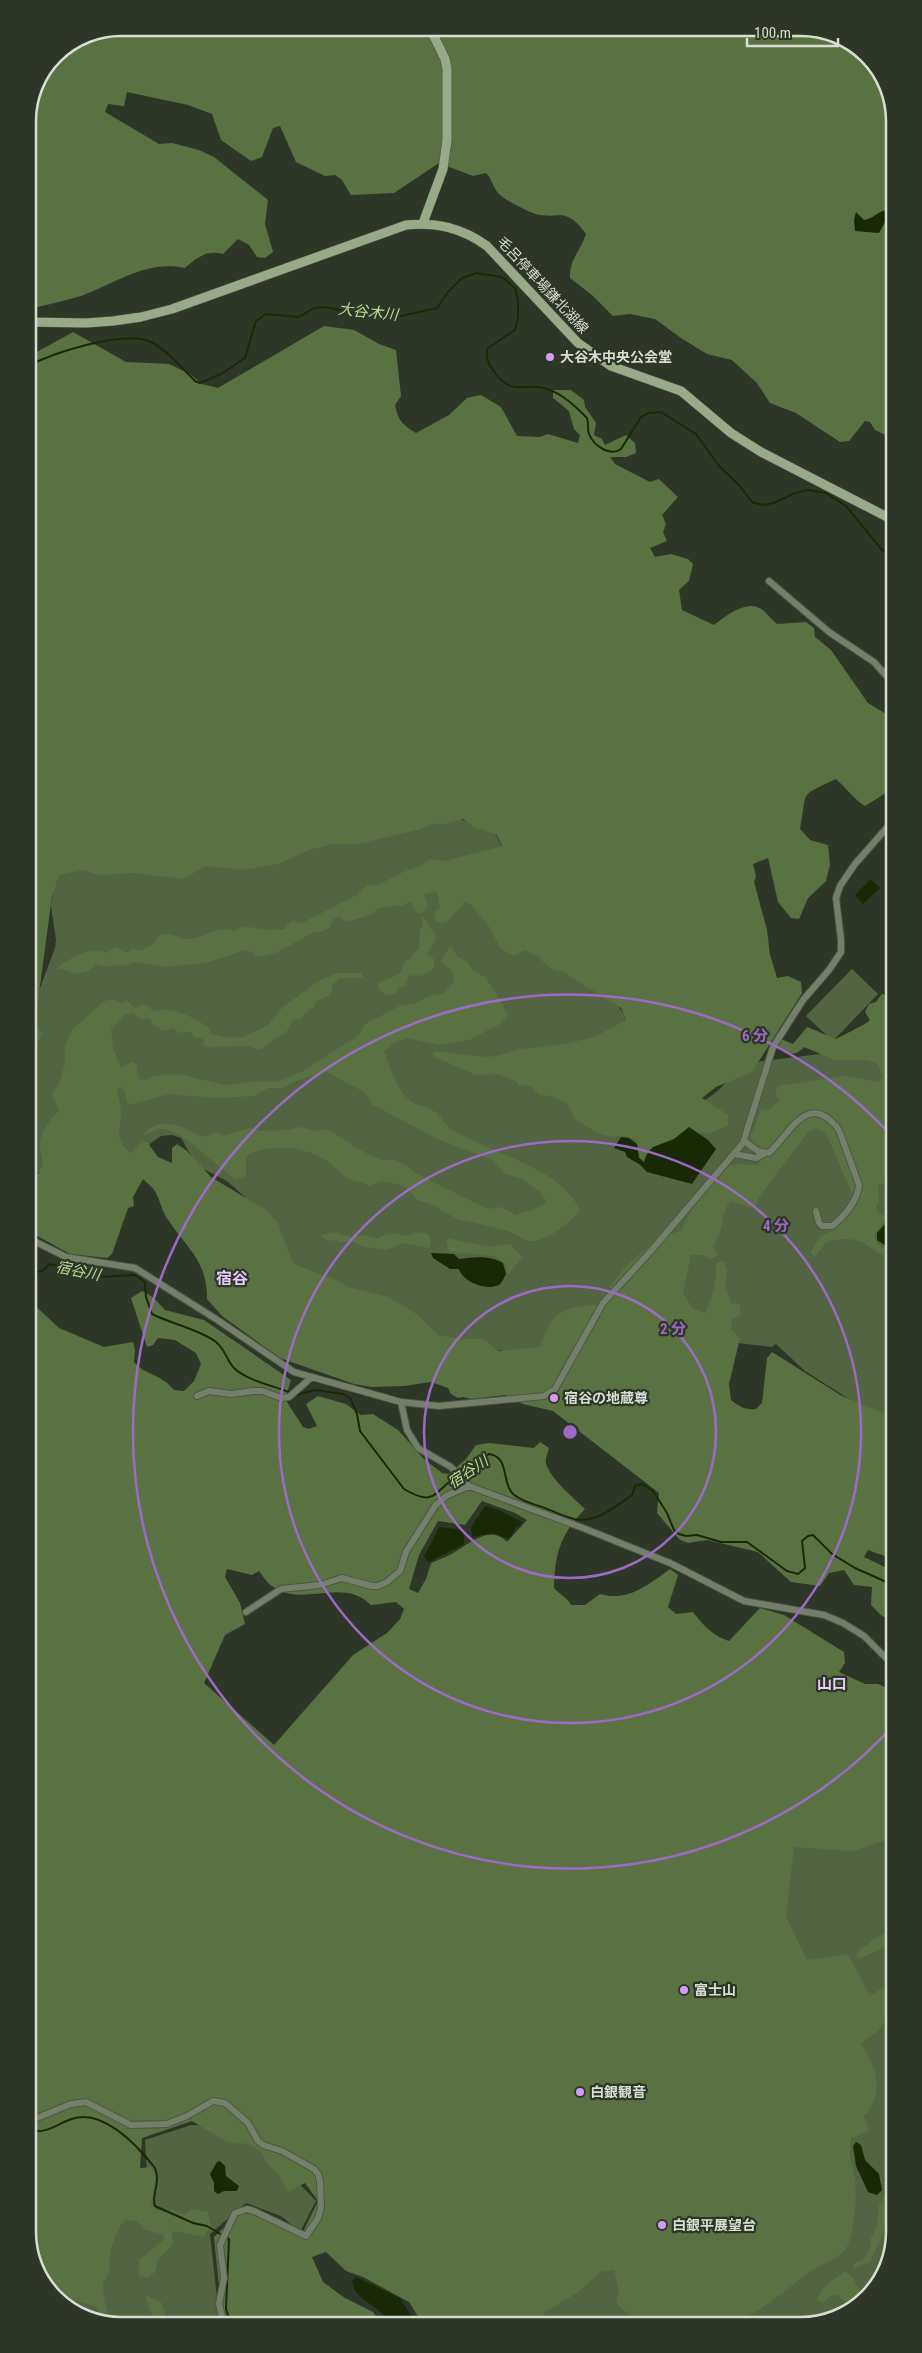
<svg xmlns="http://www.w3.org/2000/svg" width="922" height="2353" font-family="'Roboto Condensed','Noto Sans JP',sans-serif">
<rect width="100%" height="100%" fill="#2e3727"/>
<path fill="#536442" d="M457,818L494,831L506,856L554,903L624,1015L640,1066L703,1102L720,1089L741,1064L892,1045L893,1427L805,1371L776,1344L772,1347L737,1343L521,1356L478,1344L448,1342L300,1270L292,1264L277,1226L227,1181L197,1166L181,1138L172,1135L161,1136L151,1143L141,1158H127L115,1131L48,1169L37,1173L30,1170V1078L33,1073L30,1024L37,996L55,948L56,940L51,906L60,841L405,829Z
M852,969L878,994L833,1041L806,1016Z
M894,1836V2232L875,2289L831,2321H705L782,1937L787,1843Z
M191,2125L223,2126L263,2147L316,2201L300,2232L281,2216L246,2203L210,2234L220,2325H115L64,2306L49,2285L91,2289L118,2213L147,2175L145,2140Z
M607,2264L622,2274L657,2322L515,2323L534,2301Z"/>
<path fill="#5a7242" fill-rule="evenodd" d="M121,28H807L858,47L890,91V437L875,430L870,422L865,421L849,441L840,442L796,413L770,403L757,383L732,360L707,354L681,338L655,319L630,314L613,316L592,295L570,278C569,260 581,250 586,234C563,202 556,224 528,211C519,207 505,200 498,193C493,187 492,179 486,173L473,176L439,163L394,193L351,195L342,180L335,175L325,176L296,162L280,126L273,128L262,157L251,161L221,140L212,114L188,105L127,92L124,106L108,104L105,112L159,144L172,143L199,150L214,157L268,200L265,224L273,252L265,258L257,257L249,245L238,239L223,254C206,250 198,257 185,268C145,260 117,283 81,296C64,301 46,305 28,309V115L55,55L86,35Z
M324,326L354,330L379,344L396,350L401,396L395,405C398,421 403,425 416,433L449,415L467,398L481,395L501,407L517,436L540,437L548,434L578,443L580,435L574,429L569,411L553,398V390H571L584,400L585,407L596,423L594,435L602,439L605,445L626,435L635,443L636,453L626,457H610L615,464L650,482L659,479L678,497L662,515L666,524L663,532L667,541L650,548L655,557L671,554L688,559L693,564L689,581L679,590L682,610L714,625C726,616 750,596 765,612C769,616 772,620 777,624L806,622L814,628L815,637L831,650L868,703L891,717V788L889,791L865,806C857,802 845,787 836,779C797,797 808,790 800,829L810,840L828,845L830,865L826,881L808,898L799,919L791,918L778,902L768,858L753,864L756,876L754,882L767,930L770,955L777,978L788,976L801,982L802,993L752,1072L716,1087L702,1098L728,1115V1126L707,1134C696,1130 689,1131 679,1138L670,1139L668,1147L646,1154L643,1160L640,1158L637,1141C624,1132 621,1139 608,1136C597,1134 586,1126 577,1120C571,1116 571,1108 566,1104C560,1099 549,1094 541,1096L531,1086L519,1085L516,1081L497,1074L476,1075L469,1072L433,1056V1051L485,1057L496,1056L520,1049L564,1044L595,1037L626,1020L621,1008L563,972L551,969L537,956L525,950L514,956L501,949L487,923L468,902H463C462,908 459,908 456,912C449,920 446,926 435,921V911L440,908L437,891L424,894L428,906L420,914L414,910L412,901L403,905L379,908L370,915L346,922L340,917L333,919L330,927L322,932H314L278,952L258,957L253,952L245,950L209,962L177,966L163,967L134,962L125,966L112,965L108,967L96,964L89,971L74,974L63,969L58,970L57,968C69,959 91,945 106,953L117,947L124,952H128L133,948L139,951C143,949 150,947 153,944C157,940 157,935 164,934C174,933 180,939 186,939C206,939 215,924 235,931L244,926L265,930L284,929L292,921L302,923L357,895L367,885L376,886L403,872L421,866L430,859L445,861L502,846L496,834L474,827L463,819L439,825L435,823L418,830L357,844H333L309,850L278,864L244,870L206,866L183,879L134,873L97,875L83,870L59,875L52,896L35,1023L42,1034L36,1044L34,1062L30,1070L28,357L73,332L126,362L169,364L190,374L202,384L218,388Z
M423,916L434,933L436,939L427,954L434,959V968L421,976L413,975L408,977L405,986L397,989L396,994C386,996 378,994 378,983L400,974L406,960L410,959L412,954L419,949L420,931L423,923L421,918Z
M450,946L458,957L468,962L473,971L485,977L495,991L508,1015L498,1025L469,1040L439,1045L408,1038L393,1043L384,1051C390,1067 396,1090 411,1101C418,1106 428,1107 435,1112C442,1118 446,1126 454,1131C492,1153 561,1168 580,1210L571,1220L554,1233L536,1241H527L509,1231L457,1219L433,1205L417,1200L407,1188L397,1184L381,1181L369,1186C363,1182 357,1182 351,1180C342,1175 335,1167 327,1161C305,1146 268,1143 246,1156V1176L235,1179C215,1166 184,1130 161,1129C156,1129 149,1134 143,1135C158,1114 185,1127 202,1137L217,1132L223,1136L250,1128L260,1131L287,1130L300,1127L318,1131L328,1129L360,1150L381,1160H394L407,1166L417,1174L488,1209L501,1207L516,1215L537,1208L547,1202L539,1191L521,1178L505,1174L492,1160L438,1139L373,1105L364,1092L327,1072L295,1081L284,1088H268L255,1096L213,1098L170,1094L128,1105L123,1087L117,1088C118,1096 121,1105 121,1112C121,1133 113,1137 130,1153L143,1140L147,1142L158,1157L172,1163V1148L177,1144L187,1151L211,1177L266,1210L278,1223L291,1259L296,1265L334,1279L348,1287L389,1297L418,1315L438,1335L461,1339H483L499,1351L540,1347C543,1340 545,1332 549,1325C562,1304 582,1306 604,1305C606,1278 654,1236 681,1231L695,1204L729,1166L740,1164L757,1165L763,1158L752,1141L751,1135L761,1110L770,1109L780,1100L775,1094L778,1086L846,1076L877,1082L883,1078L877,1063L866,1060H835L804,1047C795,1057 790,1054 778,1048L781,1039L793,1044L807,1027L836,1039C843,1035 867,1024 870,1020L865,1012L869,1004L876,1002L882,994L892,997V1180L878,1185L879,1201L876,1207L879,1214L885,1216V1220L874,1235L877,1243L890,1252V1258C878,1255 872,1247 862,1242C851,1237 837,1239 826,1242L815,1257L811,1253C815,1241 823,1233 835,1230C839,1221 850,1212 856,1203L826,1133L816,1128L808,1132L758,1198L757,1205L749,1207L731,1201C720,1211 725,1232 713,1245L718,1255L711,1259L703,1255H691L683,1293L693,1309L705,1313C712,1301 717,1278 716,1264L723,1260L727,1269L725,1286L731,1304L736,1303L740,1306V1316L732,1319L731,1329L740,1338L729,1384L731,1400C740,1407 745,1410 756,1409L762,1403L767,1358L772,1352L842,1396L893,1417V1559L868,1550L864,1557L893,1571V1620L882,1616L871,1605L872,1587L854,1585L844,1570L829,1573L820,1586L791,1582L758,1552L707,1540L688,1543L680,1540L657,1513L659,1493L553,1411L523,1404L505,1395L472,1399L463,1397L458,1398L451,1394L448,1388L431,1382L404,1386L372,1387L354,1384L280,1358L222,1316L207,1299C207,1260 188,1250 169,1221C162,1212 161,1203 156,1193C154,1188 147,1183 143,1179L133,1197L134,1206L128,1208L112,1254L107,1258L70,1254L30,1232V1172L38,1174C47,1157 40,1160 40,1144C41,1130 49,1120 59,1111L52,1094L60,1082L65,1063V1045L73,1029L103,1002L111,999L122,1003L127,1001L135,1008L145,1004L153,1011C172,1007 196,1017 210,1029V1034L228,1038L244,1037L268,1025L283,1007L320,980L338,973H361L363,978H340L332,985L331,994L317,1001L313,1008L307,1011L301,1019H294L285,1034C275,1036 270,1046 259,1050L249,1046L207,1047L202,1044L204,1041L203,1037L195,1038L191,1032L180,1033L173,1028L163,1031L152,1024L150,1018L142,1020L133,1013L124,1015L111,1029L113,1048L121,1068L133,1062L137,1065V1074L140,1079L147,1080L153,1076L169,1074L182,1075L226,1085L261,1081L276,1082L303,1071L359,1035L365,1024L402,1005L413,1004L429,996L443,994L454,982L452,971L441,962Z
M333,1232L351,1237L365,1235L377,1239C384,1233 396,1232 404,1236L420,1232L428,1234L431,1241L430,1248L403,1243L387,1250L365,1247L352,1242H339L335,1240L329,1241L320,1236Z
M448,1238L490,1247L505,1244L511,1245L522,1257L508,1275L506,1264L495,1256L449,1252L446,1241Z
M142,1291L154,1298L165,1310L204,1320L291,1380L285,1399L303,1427L309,1429L317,1426L306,1404L318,1396L346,1404L361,1415L373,1414L398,1430L424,1459L442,1473L449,1474L466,1459L476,1445L489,1443L534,1448L540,1442L549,1448C548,1452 545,1459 546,1463C549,1478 575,1499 585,1509C560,1535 555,1553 554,1588C560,1595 567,1597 571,1605H585L600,1594C628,1602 648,1585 670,1569L678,1575L668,1607L676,1614L693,1612C702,1624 714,1637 729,1641L760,1608L784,1615L844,1652L845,1663L839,1672L865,1684H878L893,1691L894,1837L854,1851L794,1847L786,1917L807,1960L848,1954L870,1996L894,1981V2009L879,2030L861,2044C877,2067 885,2094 864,2116L869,2131L851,2138C847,2160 853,2161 855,2179C857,2196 855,2231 847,2247C841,2258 823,2263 813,2270C791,2285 766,2309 741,2319C732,2322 656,2324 646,2321C633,2318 622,2312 616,2301L619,2292L614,2270L600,2272L580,2291L545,2312L541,2322L422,2323L409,2302L363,2277L346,2271L326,2252L312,2257L323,2282L345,2298L373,2312L382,2324L223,2325L214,2237L246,2207L280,2219L302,2234L318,2201L305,2183L288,2192L277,2173L267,2164L262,2152L248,2144L227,2142L192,2121L142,2138L140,2168L151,2167L156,2177L151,2205L156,2210L165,2213L172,2209L178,2213L184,2215L192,2209L208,2212L211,2225L204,2237L175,2231L172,2233L173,2245L158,2259L155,2272L147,2278L139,2276V2260L165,2239L162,2234L146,2230L137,2221L125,2220C118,2227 111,2246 110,2257C109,2268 111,2274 103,2283L104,2299L110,2323L99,2319V2312L95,2306L75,2301L63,2304L32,2262L30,1301L59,1328L104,1347L133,1342L135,1350L134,1362C146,1376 160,1373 174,1390L184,1391L194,1381L201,1364L196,1353L175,1340L158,1338L153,1345L147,1347L131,1298ZM482,1501L515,1513L527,1520L507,1542C490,1523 466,1546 450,1555C444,1558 437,1560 431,1563L426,1579L418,1593L409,1589L419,1555L438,1521L465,1525ZM227,1569L252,1575L259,1571C263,1576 267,1583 272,1586C302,1609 342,1576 371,1605L396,1602L404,1609L400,1619L387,1633L353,1655L274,1745L204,1683L225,1635L245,1624L240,1603L225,1577Z
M894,1927V1944L889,1945L859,1959L856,1956L859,1950C866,1947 869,1942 876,1938C882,1934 888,1933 894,1927Z
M894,2165V2216L888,2224L870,2262L852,2269L854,2264L862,2260L869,2252L871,2238L877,2226L879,2205L889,2190L891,2168Z
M845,2271L853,2278L863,2297L849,2307L838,2295L830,2296L823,2303L817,2300C822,2285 833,2281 845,2271Z
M145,2295L162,2303L168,2325H155Z"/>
<path fill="#192905" d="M887,210L890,213L879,233L855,231L854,220L856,212L864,220C873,219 878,211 887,210Z
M871,879L880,888L863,904L855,895Z
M689,1127L708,1140L716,1149L692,1184L647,1172L639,1164L627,1157L625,1152L614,1148L621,1137L629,1138L637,1144L639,1158L644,1162L648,1152L653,1147L674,1139Z
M886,1223L892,1224V1250L877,1240V1233Z
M431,1253L454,1254L459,1259C473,1257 490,1255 503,1263L506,1274C503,1279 502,1285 496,1286C484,1290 462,1281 459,1269H450L433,1258Z
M485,1506L499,1510L522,1522L519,1527L517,1526L509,1539L493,1533L472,1537L471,1527Z
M439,1527L464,1530V1544L429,1562L424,1557Z
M856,2142L861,2145L865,2160L879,2174L882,2190L877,2195L868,2192L856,2166L853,2146Z
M220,2161L225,2166L226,2176L239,2186L237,2191H224L218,2194L214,2191V2183L210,2174L217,2162Z
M356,2277L400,2298L416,2323H389C381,2305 354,2301 352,2281Z"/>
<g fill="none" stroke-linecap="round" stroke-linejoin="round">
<path stroke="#192905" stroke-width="2" d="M28,366C53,353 125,329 151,342C168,351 182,368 195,381L200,383L223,373L245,358L256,321L266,314L299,317L314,308L325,307L355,313L397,317L437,308L448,292L462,278L476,273L502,277L515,288L518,300V318L515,330L487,349C486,360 489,365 495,373C514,398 525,381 547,389C563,394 576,407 587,418C589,424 587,429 589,434C594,446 610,457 621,449L641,417L649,413L661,412L696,434L719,466L739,485L752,502L762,505L774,503L795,493L808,490L826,493L846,506L882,550L891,554
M30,1273L42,1271L50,1264L99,1277L135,1275L145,1282L146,1297L152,1314C169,1323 201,1330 216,1342C225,1349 227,1361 234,1368C249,1382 273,1385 291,1393
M295,1395L316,1390L343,1394L350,1398L357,1414L360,1431L404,1489C436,1508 434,1491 457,1476
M461,1474L489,1454C510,1457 501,1482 513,1494C521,1501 535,1505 545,1508C555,1512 571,1520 581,1520C600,1520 618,1505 632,1495L635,1486L642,1484L653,1491L667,1513L674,1530L679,1534L686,1536L697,1535L721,1542H747L787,1571L798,1574L805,1568L802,1541L808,1536L813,1535L832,1554L855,1568L893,1585
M32,2131C47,2133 56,2125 69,2120C101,2106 137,2145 155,2168C161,2183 151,2195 155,2206L193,2223L207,2226L222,2235
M226,2237L229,2239L226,2309L231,2325"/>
<g stroke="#4d5546" stroke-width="8">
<path id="street" d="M769,581L829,632L874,662L891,681
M885,674L891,662
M744,1141L758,1151L769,1153C790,1134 808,1089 839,1130L859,1185C858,1200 844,1217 832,1226H822L819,1223L816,1211
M734,1154L756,1158L764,1154
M30,1239L66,1257L135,1268L216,1319L294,1372L401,1402L439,1406L544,1396L555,1389L603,1303L650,1252L743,1143L773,1047L803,1000L829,970L841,952V940L836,898L840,886L855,864L891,823
M197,1396L209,1391L231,1394L253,1391H262L282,1398L289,1397L312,1377
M401,1402L407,1430L418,1448L451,1467L469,1486L583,1528L670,1563L744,1601L824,1615L843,1623L864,1636L893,1665
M246,1612L281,1589L320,1585L342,1578L372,1586H378L387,1582L400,1571L406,1552L435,1506L446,1496L469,1486
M32,2120L71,2104L86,2102L131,2125L167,2124L187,2116L213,2101L225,2103L248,2123L258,2141L263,2145L282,2151L314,2169L318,2174L320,2181L321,2208L318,2218L306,2236L254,2211L247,2209L235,2213L220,2245L224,2278L219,2304L224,2325"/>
</g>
<g stroke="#4d5546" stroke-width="10">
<path id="secondary" d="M423,223L443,169L447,140V69L445,59L430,28
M28,322L86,323L113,321L141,317L172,309L406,225C437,222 462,228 487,246L578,343L611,366L681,391L731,433L761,452L891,519"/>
</g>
<use href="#street" stroke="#747f6a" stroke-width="6"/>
<use href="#secondary" stroke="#98aa88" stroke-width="9"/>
</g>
<g fill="none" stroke="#9c6ac6" stroke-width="2.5">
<circle cx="570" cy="1432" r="146"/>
<circle cx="570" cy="1432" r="291"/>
<path d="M892 1727A437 437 0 1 1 890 1134"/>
</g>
<g fill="#d69bfa" stroke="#2e3727" stroke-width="2">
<circle cx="550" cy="357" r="5"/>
<circle cx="554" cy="1398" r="5"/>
<circle cx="684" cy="1990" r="5"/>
<circle cx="580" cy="2092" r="5"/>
<circle cx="662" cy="2225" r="5"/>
</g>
<g text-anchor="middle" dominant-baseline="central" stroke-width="4.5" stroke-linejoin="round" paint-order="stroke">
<g font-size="14" fill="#d9ded4" stroke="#2e3727">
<text transform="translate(543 285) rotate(47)">毛呂停車場鎌北湖線</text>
</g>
<g font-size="14" font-weight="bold" fill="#d9ded4" stroke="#2e3727" text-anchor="start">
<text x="560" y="357">大谷木中央公会堂</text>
<text x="564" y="1398">宿谷の地蔵尊</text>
<text x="694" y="1990">富士山</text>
<text x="590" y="2092">白銀観音</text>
<text x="672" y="2225">白銀平展望台</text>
</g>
<g font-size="15" font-style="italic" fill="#b6dc92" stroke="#2e3727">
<text transform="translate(368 312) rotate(6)">大谷木川</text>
<text transform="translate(78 1271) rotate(11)">宿谷川</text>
<text transform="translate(468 1472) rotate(-34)">宿谷川</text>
</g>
<g font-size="15" font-weight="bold" fill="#e8c8fd" stroke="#2e3727">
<text x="832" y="1684">山口</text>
</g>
<g font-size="16" font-weight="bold" fill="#e8c8fd" stroke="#2e3727">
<text x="232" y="1278">宿谷</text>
</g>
</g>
<path d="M0 0H922V2353H0ZM121 36H801A85 85 0 0 1 886 121V2232A85 85 0 0 1 801 2317H121A85 85 0 0 1 36 2232V121A85 85 0 0 1 121 36Z" fill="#2e3727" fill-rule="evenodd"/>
<path fill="none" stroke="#d9ded4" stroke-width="2.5" d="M121 36H801A85 85 0 0 1 886 121V2232A85 85 0 0 1 801 2317H121A85 85 0 0 1 36 2232V121A85 85 0 0 1 121 36Z"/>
<circle cx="570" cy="1432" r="8" fill="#9c6ac6" stroke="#2e3727" stroke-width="2.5"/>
<g font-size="15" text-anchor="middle" font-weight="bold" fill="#9c6ac6" stroke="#2e3727" stroke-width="4.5" stroke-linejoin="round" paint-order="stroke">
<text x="755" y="1041">6 分</text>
<text x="776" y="1231">4 分</text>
<text x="673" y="1334">2 分</text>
</g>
<path d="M747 38v8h91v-8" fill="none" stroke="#d9ded4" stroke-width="2.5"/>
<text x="754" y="38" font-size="15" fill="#d9ded4" stroke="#2e3727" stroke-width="4" paint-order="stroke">100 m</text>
</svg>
